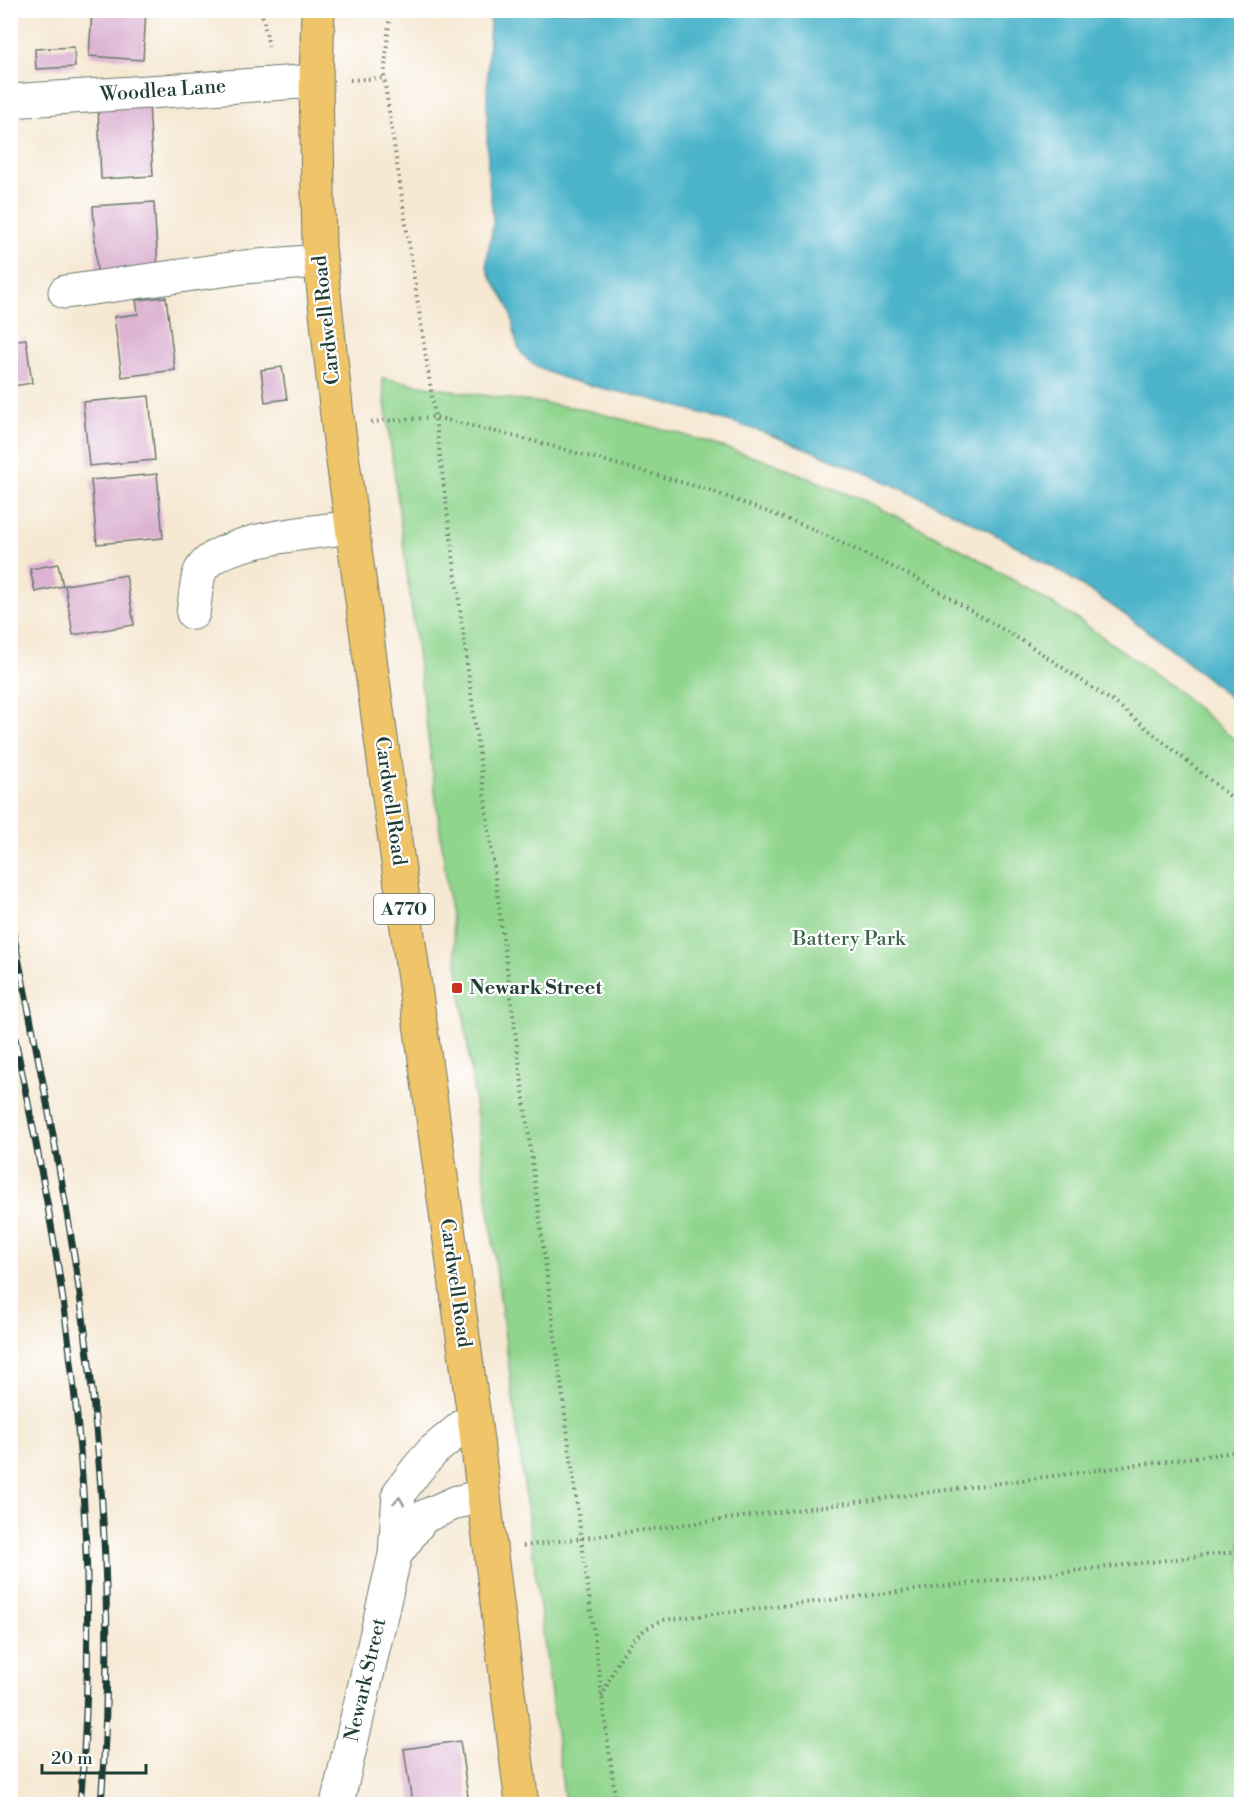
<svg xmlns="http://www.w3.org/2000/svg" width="1252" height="1815" font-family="'Libre Bodoni',serif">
<rect width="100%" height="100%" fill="#fff"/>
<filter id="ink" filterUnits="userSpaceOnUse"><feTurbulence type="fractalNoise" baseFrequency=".0167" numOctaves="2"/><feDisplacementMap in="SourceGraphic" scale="12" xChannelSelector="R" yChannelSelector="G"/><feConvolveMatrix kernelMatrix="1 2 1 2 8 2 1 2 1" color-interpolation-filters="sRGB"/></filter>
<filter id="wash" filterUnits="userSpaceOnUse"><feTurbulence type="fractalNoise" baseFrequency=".008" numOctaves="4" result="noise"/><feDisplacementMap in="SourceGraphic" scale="24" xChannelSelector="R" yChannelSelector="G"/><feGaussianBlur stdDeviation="1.35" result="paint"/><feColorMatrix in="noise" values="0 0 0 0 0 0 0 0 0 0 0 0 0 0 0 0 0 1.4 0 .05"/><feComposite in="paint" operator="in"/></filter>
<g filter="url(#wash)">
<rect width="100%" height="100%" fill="#f6e8d3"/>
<path fill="#90d58e" stroke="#588961" stroke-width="1.5" d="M382,378L460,392L578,408L681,434L773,463L874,505L972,555L1077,619L1170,685L1241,745V1804H565Z"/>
<path fill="#4bb4ca" stroke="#35787f" stroke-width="1.5" d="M491,11H1241V707C1174,648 1101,594 1024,550C954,511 881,478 807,449C756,428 703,413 651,399C617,390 548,382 525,357C511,342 516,320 507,303C502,293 488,277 487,267C486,252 493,236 493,221C492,203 489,186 488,169C486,116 487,63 491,11Z"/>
<g id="blocks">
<path fill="#dcb3d2" d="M92,10H146L143,60L89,56Z
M74,47L75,67L36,69L35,49Z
M149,103L153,176L101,179L98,106Z
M154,202L158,269L97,273L93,206Z
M166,297L175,370L122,377L114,317L138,314L136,300Z
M26,339L32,383L14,386L10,358V341Z
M282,367L287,399L265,402L261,370Z
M149,396L155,460L89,466L83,402Z
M157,474L163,538L97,544L91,480Z
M58,564L63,586L35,592L30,569Z
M126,575L134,625L73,635L65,585Z
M460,1741L469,1804H412L404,1749Z"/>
</g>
</g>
<g filter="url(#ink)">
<use href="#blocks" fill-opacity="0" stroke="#6a796c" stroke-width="1.5"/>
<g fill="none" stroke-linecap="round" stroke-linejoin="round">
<g stroke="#6a796c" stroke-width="35">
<path id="minor" d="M10,101L316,81
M65,292L244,267L320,261
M193,613C195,603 196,581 200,572C215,538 319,532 352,527
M395,1555L423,1517L457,1502L484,1496
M337,1804L395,1555L399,1493L418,1468L433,1451L474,1417"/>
</g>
<g stroke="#6a796c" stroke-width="35">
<path id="major" d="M318,10L316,81L319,247L338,425L474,1417L522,1804"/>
</g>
<path stroke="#6a796c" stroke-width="4" stroke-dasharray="1.5 4.5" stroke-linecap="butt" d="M261,10L270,51
M392,10L389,22L384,78L435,417L616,1804
M350,80L384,78
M371,422L435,417L537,442L706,489L808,527L918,579L1029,645L1118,705L1242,806
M523,1546L1242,1451
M602,1697C612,1673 621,1649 642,1632C648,1627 656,1624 663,1620L1242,1551"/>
<use href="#minor" stroke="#fff" stroke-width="33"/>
<use href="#major" stroke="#f0c469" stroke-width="33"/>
<g stroke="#1f3d34" stroke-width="7">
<path id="rail" d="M10,918C33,1032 57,1147 75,1262C103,1441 115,1623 101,1804
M10,1014C34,1132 59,1251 72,1371C89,1515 93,1660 80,1804"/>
</g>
<use href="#rail" stroke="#fff" stroke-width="4.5" stroke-dasharray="14" stroke-linecap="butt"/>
</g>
<defs><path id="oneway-chevron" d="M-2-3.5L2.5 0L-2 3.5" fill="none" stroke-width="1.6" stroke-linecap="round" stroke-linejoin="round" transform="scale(1.5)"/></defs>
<use stroke="#8f9e9a" href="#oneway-chevron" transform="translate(399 1501) rotate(-82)"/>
</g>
<rect fill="#c8321e" stroke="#fff" stroke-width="2" x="451" y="982" width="12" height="12" rx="3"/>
<g text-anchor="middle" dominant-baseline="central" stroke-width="4.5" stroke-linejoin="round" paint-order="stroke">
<rect fill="#fff" stroke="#627771" stroke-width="1.5" x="374" y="894" width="60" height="30" rx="4.5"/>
<g font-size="18" font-weight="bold" fill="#1f3d34">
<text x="404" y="909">A770</text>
</g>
<g font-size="20" fill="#1f3d34" stroke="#fff">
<text transform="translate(163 91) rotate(-4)">Woodlea Lane</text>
<text transform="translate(327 320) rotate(-96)">Cardwell Road</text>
<text transform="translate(390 801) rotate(82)">Cardwell Road</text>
<text transform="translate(455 1283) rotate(82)">Cardwell Road</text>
<text transform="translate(366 1680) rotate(-77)">Newark Street</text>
</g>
<g font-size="20" fill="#3b634a" stroke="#fff">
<text x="849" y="939">Battery Park</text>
</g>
<g font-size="20" font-weight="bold" fill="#1f3d34" stroke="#fff" text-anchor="start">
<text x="469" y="988">Newark Street</text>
</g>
</g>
<rect width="1252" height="1815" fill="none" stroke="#fff" stroke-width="36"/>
<path d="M42 1764v9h104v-9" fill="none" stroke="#1f3d34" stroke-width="3"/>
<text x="51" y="1764" font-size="18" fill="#1f3d34" stroke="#ffffff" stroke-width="4.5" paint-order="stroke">20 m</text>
</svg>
